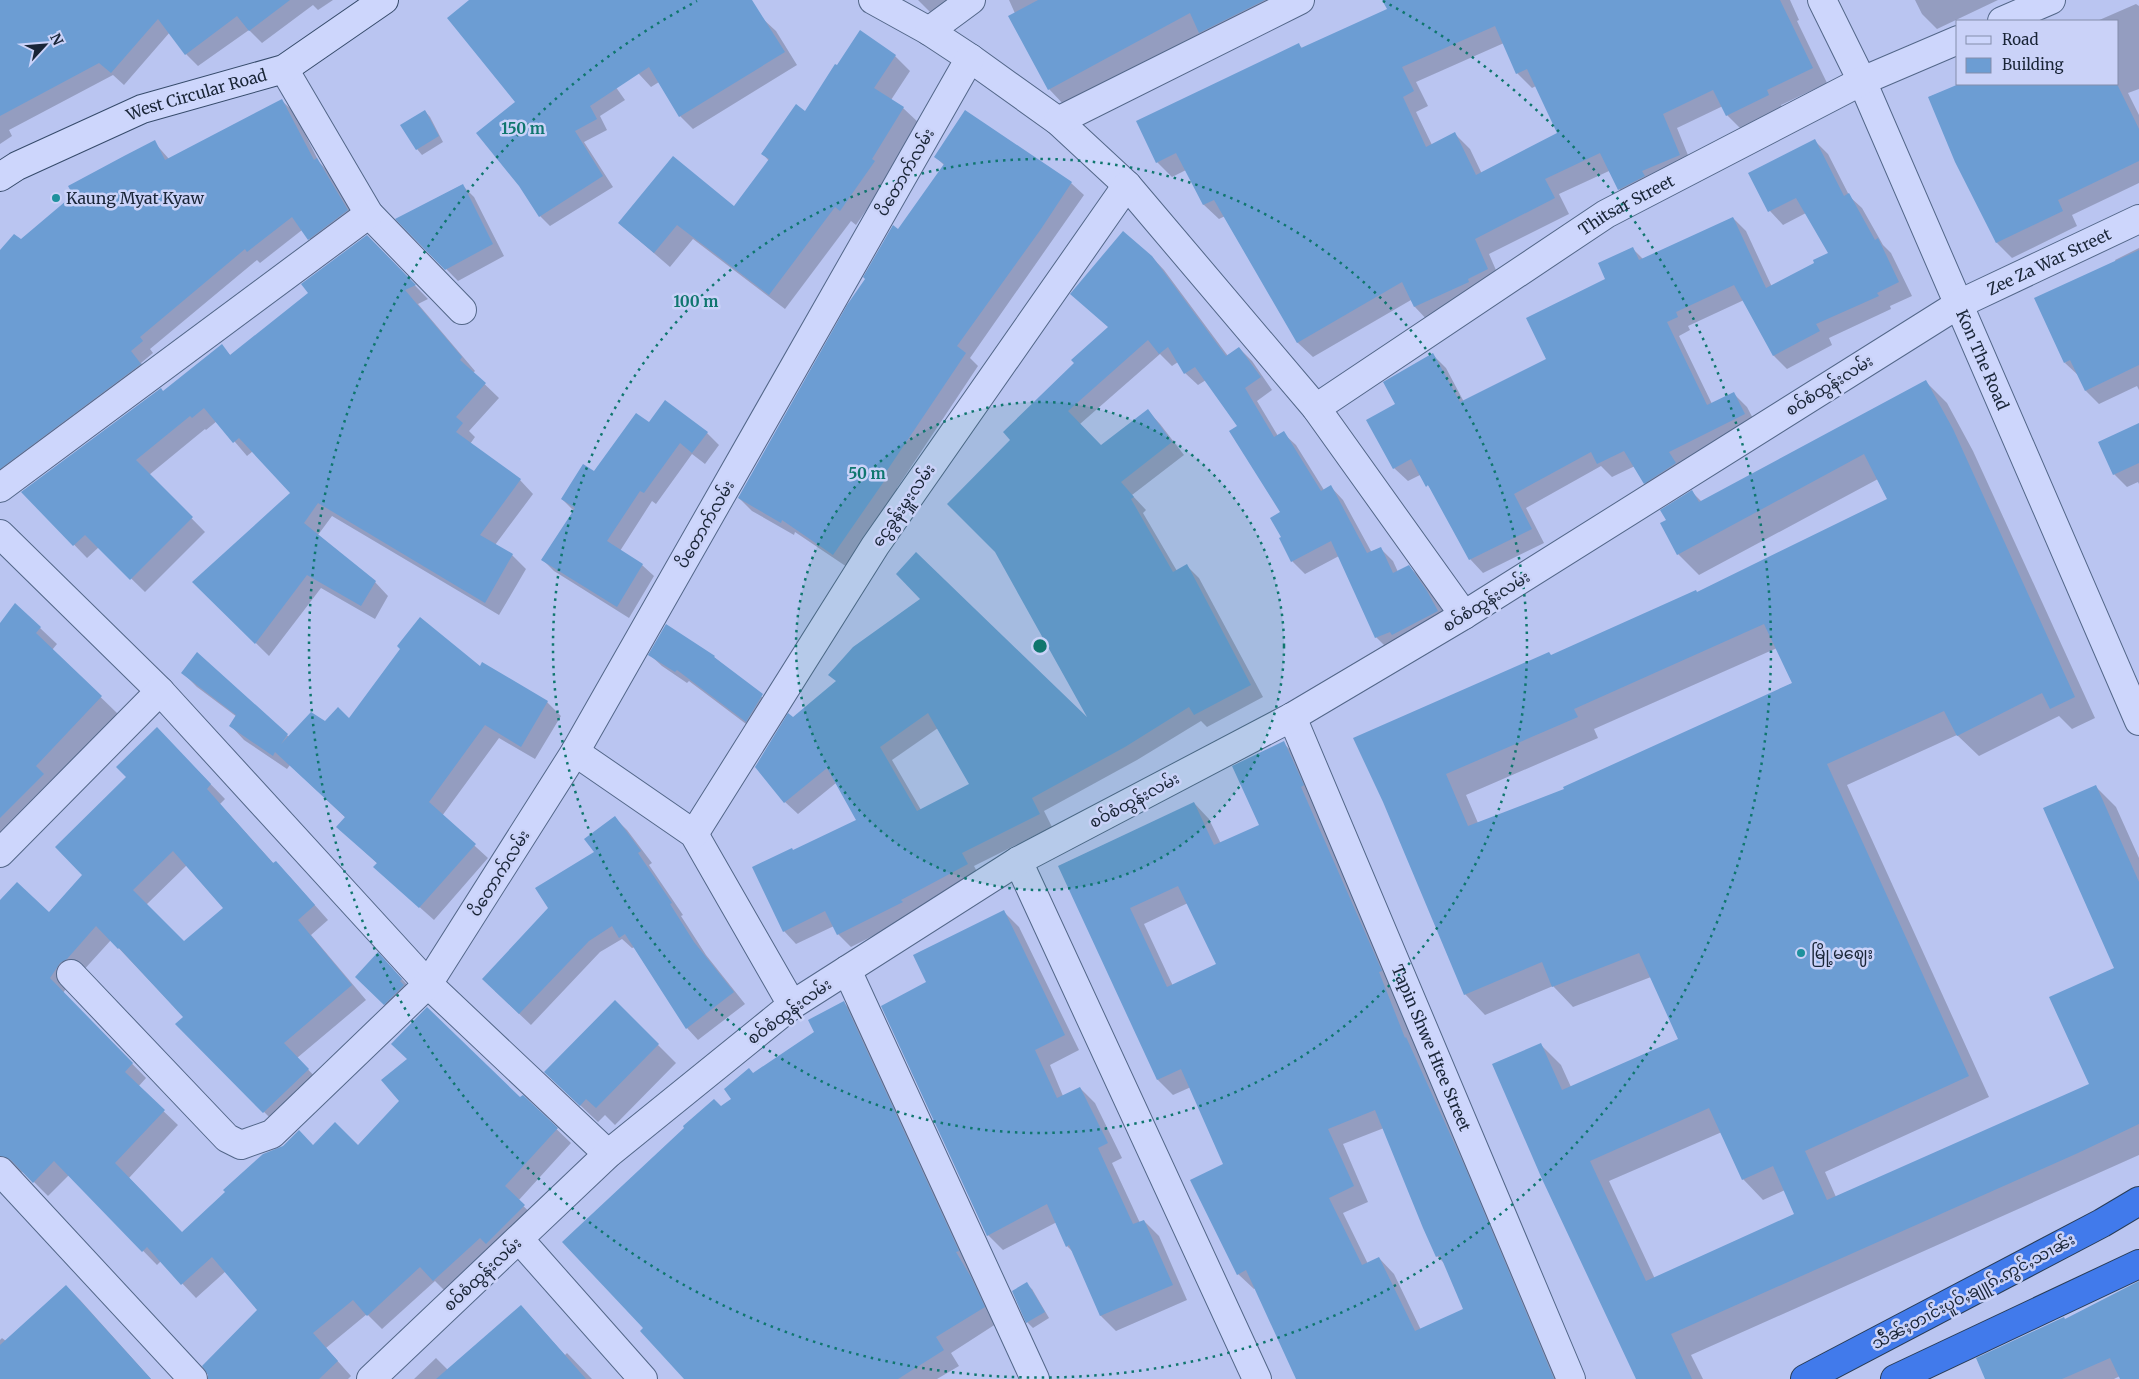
<svg xmlns="http://www.w3.org/2000/svg" width="2139" height="1379" font-family="Merriweather,'Noto Sans Myanmar',serif">
<rect width="100%" height="100%" fill="#bac5f1"/>
<path fill="#0003" fill-rule="evenodd" d="M0,0H333L318,10L313,5L262,43L249,30L198,66L186,54L170,32L124,85L113,75L9,130L12,136L0,144Z
M471,0H554L625,100L600,116L607,130L584,142L613,187L550,226L540,216L517,102Z
M600,0H736L763,19L776,31L797,65L693,129L680,116L659,82L651,87L639,74Z
M918,0H965L934,16Z
M1009,0H1288L1217,49L1201,33L1065,106L1049,89Z
M1384,0H1790L1799,20L1797,21L1827,83L1781,105L1783,110L1742,130L1727,115L1723,106L1677,128L1694,170L1634,204L1619,189L1609,171L1559,194L1569,214L1489,254L1502,284L1429,322L1415,307L1411,300L1313,357L1298,343L1225,216L1219,219L1204,205L1186,170L1172,177L1157,162L1299,45L1303,49L1388,10ZM1504,43L1517,73L1532,88L1536,86L1559,134L1482,174L1470,149L1455,134L1432,145L1416,112L1428,106L1416,82Z
M1915,0H1998L1937,29L1922,14Z
M2136,4L2139,6V89L2128,93L2139,115V183L2072,215L2077,226L2012,258L1997,243L1956,161L1929,97L1962,84H2118V21H2097Z
M895,56L910,71L891,100L903,108L919,123L887,174L889,177L856,225L851,221L785,309L693,239L670,267L619,223L734,208L769,161L762,153L806,112Z
M282,101L294,112L319,162L328,171L359,222L320,251L302,230L260,263L257,260L150,349L153,353L141,363L152,376L0,479V251L21,241L154,142L169,159Z
M425,111L430,117L443,142L422,155L417,149Z
M1815,141L1828,154L1850,197L1862,208L1883,245L1891,253L1912,296L1890,306L1891,309L1829,338L1832,345L1787,369L1774,356L1744,300L1688,326L1690,330L1679,336L1712,404L1733,393L1747,407L1758,428L1658,496L1645,483L1635,466L1612,477L1601,466L1526,508L1544,543L1483,573L1470,559L1434,493L1420,475L1408,481L1394,468L1396,404L1433,355L1446,368L1464,402L1548,359L1633,249L1643,259L1733,218L1746,231L1772,287L1816,263L1830,254L1806,213L1783,225L1770,211L1750,174Z
M936,157L1071,183L1084,195L970,358L978,366L897,488L899,490L847,567L795,532L794,535L752,511L739,498L898,231L945,166Z
M462,185L474,197L504,256L458,281L397,219Z
M367,236L428,299L418,304L475,371L473,373L499,398L469,431L475,437L470,444L520,480L533,494L495,545L512,555L526,569L499,615L332,516L318,535L375,582L388,596L375,619L321,588L269,656L194,582L292,493L253,451L247,456L217,421L206,430L205,429L149,475L205,532L145,592L99,547L87,558L23,492L164,392L222,346L231,356L309,293Z
M2139,248V390L2137,386L2099,404L2086,391L2079,376L2065,363L2116,262L2115,260Z
M1151,256L1164,270L1228,356L1239,348L1252,361L1272,390L1257,401L1278,436L1283,433L1296,445L1324,490L1331,487L1343,500L1372,553L1381,549L1393,561L1398,572L1409,567L1422,579L1440,605L1450,624L1389,650L1376,637L1339,556L1305,574L1292,561L1283,537L1281,513L1239,426L1206,380L1198,385L1185,373L1178,362L1172,366L1160,354L1080,424L1101,447L1148,411L1160,424L1184,455L1132,495L1146,510L1143,513L1177,571L1187,566L1199,578L1263,697L1207,727L1201,721L1137,760L1044,811L1052,827L974,866L980,877L914,915L851,947L838,934L834,926L796,944L784,931L794,851L858,821L836,783L798,814L785,802L793,718L837,682L1091,722L1012,440L1076,363L1109,328ZM938,728L971,785L921,810L892,760Z
M1926,382L1947,403L1973,451L2095,718L2072,729L2059,716L1979,756L1957,735L1847,785L1989,1097L1825,1172L1836,1197L2091,1085L2115,968L2095,786L2116,807L2139,858V1155L1691,1355L1703,1379H1638L1540,1044L1561,1065L1571,1087L1680,1040L1651,977L1573,1007L1553,986L1485,1015L1465,994L1384,801L1552,656L1697,593L1889,500L1878,479L1699,575L1678,554L1667,520L1692,492L1702,502ZM1777,648L1793,683L1566,790L1478,823L1466,795L1598,738L1594,729ZM1722,1132L1743,1179L1763,1200L1785,1190L1796,1215L1655,1279L1609,1181Z
M666,402L707,433L719,445L705,464L692,454L656,504L652,501L620,551L642,565L654,576L629,618L554,571L543,560L574,511L562,499L649,424Z
M2139,424V484L2138,482L2127,487L2114,474Z
M0,625L40,628L57,644L52,650L118,714L0,836Z
M197,654L289,737L325,723L350,720L480,668L547,702L561,716L535,759L499,738L442,816L488,858L434,920L389,880L378,864L338,827L346,818L290,765L287,769L244,740L231,726L237,717L197,687L183,673Z
M650,655L714,657L774,707L758,733L689,681L687,683L662,666Z
M171,743L225,799L220,804L274,864L290,877L328,920L311,935L366,1000L297,1058L322,1084L278,1126L177,1024L184,1017L111,940L81,973L74,977L63,993L146,1078L138,1087L178,1125L129,1178L182,1233L313,1146H358L520,1099L523,1097L571,1143L518,1201L538,1220L448,1294L435,1281L382,1329L367,1314L326,1348L351,1376L348,1379H209L258,1310L226,1271L196,1298L161,1261L157,1265L69,1175L48,1196L25,1173L15,1170L0,1155V902L49,913L84,875ZM187,865L224,908L184,943L146,905Z
M1283,743L1299,758L1562,1379H1297L1256,1288L1254,1289L1238,1274L1225,1164L1191,1087L1173,1095L1158,1080L1059,866L1194,803L1209,819L1221,844L1261,826ZM1188,903L1218,964L1173,986L1144,924ZM1384,1128L1437,1256L1445,1264L1465,1310L1421,1330L1394,1274L1379,1258L1368,1264L1343,1213L1368,1202L1343,1144Z
M615,818L627,830L652,863L649,865L683,915L681,916L706,955L745,1004L698,1040L687,1028L635,947L632,948L622,939L600,952L531,1025L495,991L550,909L596,852Z
M1004,912L1019,927L1079,1050L1050,1065L1063,1096L1080,1088L1095,1103L1122,1158L1112,1163L1140,1223L1144,1221L1159,1236L1187,1300L1116,1331L1101,1316L1074,1253L1067,1246L1057,1222L1003,1250L988,1235L928,982Z
M390,966L413,991L396,1016L368,988Z
M615,1002L676,1063L615,1125L605,1115L598,1122L564,1090Z
M844,1003L859,1018L999,1322L951,1353L959,1366L937,1379H686L644,1328L721,1108L732,1099L753,1074L816,1032Z
M2139,1282V1379H2121L2120,1376L2114,1379H1986L2065,1320Z
M1026,1284L1032,1289L1049,1318L1033,1328L1027,1322Z
M66,1286L80,1300L151,1379H0V1340L2,1338L6,1341Z
M521,1306L565,1355L567,1353L592,1379H414L436,1358L448,1370Z"/>
<path fill="#6c9dd3" fill-rule="evenodd" d="M0,0H290L249,31L237,16L185,55L158,19L111,73L99,63L0,116Z
M469,0H752L785,52L679,117L649,67L590,106L597,119L575,131L603,176L539,217L519,186L476,133L515,102L447,18Z
M1038,0H1265L1199,33L1190,13L1048,90L1008,16Z
M1382,0H1780L1813,68L1767,90L1769,95L1726,116L1713,90L1663,114L1680,155L1642,171L1645,176L1618,190L1600,153L1545,179L1555,198L1475,239L1488,269L1468,279L1469,282L1414,307L1402,282L1297,343L1214,200L1203,205L1176,153L1156,163L1136,121L1299,43L1301,48L1387,9ZM1495,26L1516,74L1527,69L1557,133L1476,175L1455,132L1426,147L1403,97L1414,91L1402,67Z
M860,30L896,55L874,88L904,107L872,159L875,161L840,211L835,207L769,295L677,225L654,253L618,223L673,156L734,206L769,159L761,154L796,104L805,111L835,64L837,65Z
M1959,84H2117L2139,129V161L2058,200L2063,211L1996,243L1955,162L1928,97Z
M282,99L314,160L317,158L348,210L308,240L292,217L247,252L245,249L140,337L143,341L131,351L141,364L0,469V250L14,234L21,239L73,195L68,186L124,156L155,140L165,160Z
M425,110L439,136L416,150L400,125Z
M965,110L1072,182L1041,229L957,346L966,353L884,475L887,477L833,555L782,520L781,523L738,498L847,305L865,279L863,277L893,225L898,229L944,164L934,157Z
M1815,139L1844,196L1849,193L1875,240L1878,238L1899,282L1877,293L1879,296L1816,324L1820,331L1773,356L1734,285L1676,312L1678,317L1667,322L1707,405L1734,392L1745,414L1669,452L1676,463L1644,484L1624,451L1597,464L1591,452L1514,494L1532,529L1469,560L1428,485L1426,487L1411,459L1393,469L1366,420L1395,404L1383,382L1433,353L1460,402L1546,359L1526,318L1605,279L1598,263L1633,247L1639,260L1733,217L1766,288L1814,263L1813,260L1828,253L1796,198L1768,212L1748,173Z
M463,184L493,244L445,270L395,219Z
M1123,231L1152,256L1226,356L1239,347L1261,377L1245,388L1274,437L1284,431L1321,491L1331,485L1367,553L1381,547L1393,573L1409,565L1427,591L1438,611L1392,635L1390,632L1375,638L1331,541L1291,562L1279,538L1281,537L1270,518L1280,512L1229,431L1237,426L1195,367L1184,374L1168,347L1159,354L1148,340L1068,411L1101,445L1148,409L1172,442L1121,482L1134,497L1131,499L1173,572L1187,564L1251,685L1194,715L1189,707L1125,747L1032,798L1040,814L962,853L968,864L901,900L903,902L837,935L825,911L783,932L752,867L792,848L793,850L856,820L827,768L784,803L755,767L788,713L793,717L836,681L828,675L853,647L920,599L896,574L916,552L1087,717L995,552L947,504L1010,440L1003,432L1074,363L1071,360L1108,327L1070,294ZM928,713L969,784L917,811L880,747Z
M367,235L416,285L405,290L462,357L460,360L486,383L456,417L463,423L456,432L521,479L480,535L513,554L485,603L318,503L304,523L376,581L361,606L307,575L255,644L192,582L290,493L239,438L233,443L204,408L192,418L190,416L136,460L193,517L130,580L85,535L73,546L21,492L161,388L163,391L222,344L230,355L308,293L301,284Z
M2139,250V365L2085,391L2070,360L2064,363L2034,298Z
M1926,380L1953,429L2075,697L2050,709L2042,693L1957,736L1944,711L1827,764L1969,1076L1805,1151L1827,1200L2089,1084L2049,997L2114,968L2043,808L2096,785L2139,882V1124L2078,1153L1671,1334L1692,1379H1636L1542,1179L1492,1064L1541,1043L1562,1090L1678,1039L1639,953L1552,987L1542,962L1464,995L1383,802L1353,738L1549,652L1551,655L1696,590L1697,592L1887,499L1864,454L1677,555L1660,523L1666,520L1660,510L1692,490L1699,502ZM1764,624L1792,683L1563,787L1564,789L1468,826L1446,774L1578,717L1574,709ZM1709,1108L1742,1180L1773,1166L1794,1214L1646,1281L1590,1161Z
M665,400L708,432L692,453L680,443L644,493L640,491L607,541L643,564L617,607L541,560L575,508L561,499L583,464L594,471L636,413L649,422Z
M2139,423V463L2113,475L2098,442Z
M15,603L41,627L36,633L102,696L36,766L44,774L0,818V623Z
M420,617L480,666L482,662L548,701L521,747L485,725L429,802L476,844L419,908L373,867L377,863L336,827L345,817L275,752L273,756L229,726L236,715L181,673L197,652L288,734L281,744L311,712L325,721L338,707L349,718L400,649L397,646Z
M666,624L715,656L714,657L763,694L746,722L677,670L675,672L648,655Z
M157,727L211,784L207,789L273,863L276,861L315,905L298,920L352,985L284,1043L309,1069L263,1113L175,1024L183,1017L119,948L118,949L96,926L67,959L60,963L50,978L133,1063L125,1072L165,1110L115,1163L182,1232L225,1192L223,1190L263,1154L283,1146L299,1130L313,1145L335,1122L358,1145L399,1101L381,1080L407,1059L391,1044L427,1007L520,1097L523,1095L558,1128L505,1186L525,1205L486,1244L480,1238L433,1281L420,1267L367,1316L353,1300L313,1333L338,1361L319,1379H208V1375L202,1366L257,1310L212,1257L181,1285L147,1247L142,1252L54,1161L33,1183L11,1160L0,1156V900L17,882L49,912L82,875L55,847L126,777L116,767ZM173,851L223,908L184,941L133,890Z
M1284,741L1304,785L1301,787L1382,971L1379,972L1405,1038L1406,1037L1465,1167L1554,1379H1296L1246,1270L1237,1275L1190,1180L1223,1164L1181,1069L1157,1080L1058,866L1194,802L1214,845L1259,825L1232,766ZM1178,886L1216,964L1167,987L1130,908ZM1375,1110L1423,1228L1436,1257L1440,1255L1463,1309L1415,1331L1379,1257L1362,1265L1329,1198L1354,1186L1328,1129Z
M615,816L641,851L638,853L672,903L670,904L694,942L734,992L686,1029L625,934L619,938L612,926L589,941L519,1014L482,979L548,908L535,888L594,852L584,839Z
M1004,910L1065,1035L1035,1050L1057,1098L1080,1087L1108,1143L1098,1148L1133,1224L1144,1220L1173,1285L1100,1316L1069,1245L1066,1247L1047,1204L987,1236L881,1006L926,982L913,955Z
M378,952L402,979L400,981L404,985L384,1005L355,977Z
M615,1000L659,1044L596,1108L586,1099L580,1106L544,1072Z
M844,1001L959,1251L956,1252L971,1277L985,1307L936,1337L944,1350L898,1379H684L640,1331L643,1328L562,1242L684,1128L683,1126L714,1099L721,1106L731,1099L724,1089L749,1068L753,1073L814,1032L808,1020Z
M2139,1281V1379H2120L2110,1358L2062,1379H1985L1976,1358L2064,1317L2065,1319Z
M1027,1282L1045,1312L1026,1323L1012,1291Z
M66,1285L151,1379H0V1345Z
M521,1305L586,1379H436Z"/>
<g fill="none" stroke-linecap="round" stroke-linejoin="round">
<g stroke="#536789" stroke-width="30">
<g id="street">
<path d="M873,0L929,31L970,58L1058,121L1127,185L1316,408L1464,615"/>
<path id="s1" d="M1822,0L1862,81L2139,721"/>
<path d="M2002,21L2051,0"/>
<path d="M929,31L971,0"/>
<path d="M284,69L369,214L462,310"/>
<path d="M1058,121L1300,0"/>
<path id="s2" d="M1316,408L1606,214L1862,81L1958,40"/>
<path d="M0,488L369,214"/>
<path d="M0,534L160,691L428,984L608,1154"/>
<path id="s3" d="M1292,717L1571,1379"/>
<path d="M575,752L694,834L792,1005"/>
<path d="M694,834L875,546L1127,185"/>
<path d="M0,853L160,691"/>
<path d="M1018,861L1257,1379"/>
<path d="M847,970L1035,1379"/>
<path d="M71,974L227,1138L241,1145L272,1134L428,984L575,752L970,58"/>
<path d="M0,1171L193,1379"/>
<path d="M519,1239L643,1379"/>
<path id="s4" d="M371,1379L608,1154L792,1005L1018,861L1292,717L1464,615L1959,304L2139,219"/>
</g>
</g>
<g stroke="#364b6b" stroke-width="30">
<g id="secondary">
<path id="s5" d="M0,177L17,166L142,109L284,69L384,0"/>
</g>
</g>
<g stroke="#283c56" stroke-width="30">
<path id="highway" d="M1805,1379L2102,1223L2139,1201
M1895,1379L2139,1264"/>
</g>
<use href="#street" stroke="#cdd6fc" stroke-width="28"/>
<use href="#secondary" stroke="#cdd6fc" stroke-width="28"/>
<use href="#highway" stroke="#417aeb" stroke-width="28"/>
</g>
<circle cx="1040" cy="646" r="244" fill="#0f766e" fill-opacity=".12"/>
<g fill="none" stroke="#0f766e" stroke-width="2.5" stroke-dasharray="2.5 5">
<circle cx="1040" cy="646" r="244"/>
<circle cx="1040" cy="646" r="487"/>
<path d="M1383 1A731 731 0 1 1 697 1"/>
</g>
<g fill="#1e919d" stroke="#cad2f8" stroke-width="2">
<circle cx="56" cy="198" r="5"/>
<circle cx="1801" cy="953" r="5"/>
</g>
<g text-anchor="middle" dominant-baseline="central" stroke-width="5" stroke-linejoin="round" paint-order="stroke">
<g font-size="16" fill="#192537" stroke="#cad2f8">
<text stroke="none"><textPath href="#s5" startOffset="214">West Circular Road</textPath></text>
<text transform="translate(905 172) rotate(-60)">ပိတောက်လမ်း</text>
<text stroke="none"><textPath href="#s2" startOffset="371">Thitsar Street</textPath></text>
<text stroke="none"><textPath href="#s4" startOffset="2025">Zee Za War Street</textPath></text>
<text stroke="none"><textPath href="#s1" startOffset="394">Kon The Road</textPath></text>
<text transform="translate(1829 385) rotate(-32)">စဝ်စံထွန်းလမ်း</text>
<text transform="translate(903 505) rotate(-55)">ငွေခွန်းမှူးလမ်း</text>
<text transform="translate(705 524) rotate(-60)">ပိတောက်လမ်း</text>
<text transform="translate(1486 601) rotate(-32)">စဝ်စံထွန်းလမ်း</text>
<text transform="translate(1134 800) rotate(-28)">စဝ်စံထွန်းလမ်း</text>
<text transform="translate(499 873) rotate(-58)">ပိတောက်လမ်း</text>
<text transform="translate(789 1011) rotate(-36)">စဝ်စံထွန်းလမ်း</text>
<text stroke="none"><textPath href="#s3" startOffset="359">Tapin Shwe Htee Street</textPath></text>
<text transform="translate(482 1274) rotate(-43)">စဝ်စံထွန်းလမ်း</text>
<text transform="translate(1973 1291) rotate(-28)">သဵႅၼ်ႈတၢင်းပူဝ်ႇၶျူၵ်ႉဢွင်ႇသၢၼ်း</text>
</g>
<g font-size="16" fill="#192537" stroke="#cad2f8" text-anchor="start">
<text x="66" y="198">Kaung Myat Kyaw</text>
<text x="1811" y="953">မြို့မဈေး</text>
</g>
</g>
<circle cx="1040" cy="646" r="8" fill="#0f766e" stroke="#cad2f8" stroke-width="2.5"/>
<g font-size="15" text-anchor="middle" font-weight="bold" fill="#0f766e" stroke="#cad2f8" stroke-width="5" stroke-linejoin="round" paint-order="stroke">
<text x="523" y="134">150 m</text>
<text x="696" y="307">100 m</text>
<text x="867" y="479">50 m</text>
</g>
<rect x="1956" y="20" width="162" height="65" fill="#cad2f8" stroke="#838dab"/>
<rect x="1966" y="36" width="25" height="8" fill="#cdd6fc" stroke="#838dab"/>
<text x="2002" y="45" font-size="15" fill="#192537">Road</text>
<rect x="1966" y="58" width="25" height="15" fill="#6c9dd3" stroke="#838dab"/>
<text x="2002" y="70" font-size="15" fill="#192537">Building</text>
<g transform="translate(45 45) rotate(64)" stroke="#cad2f8" stroke-width="4" paint-order="stroke">
<path d="M0-4L9 19L0 12L-9 19Z" fill="#192537"/>
<text y="-8" font-size="14" font-weight="bold" text-anchor="middle" fill="#192537">N</text>
</g>
</svg>
